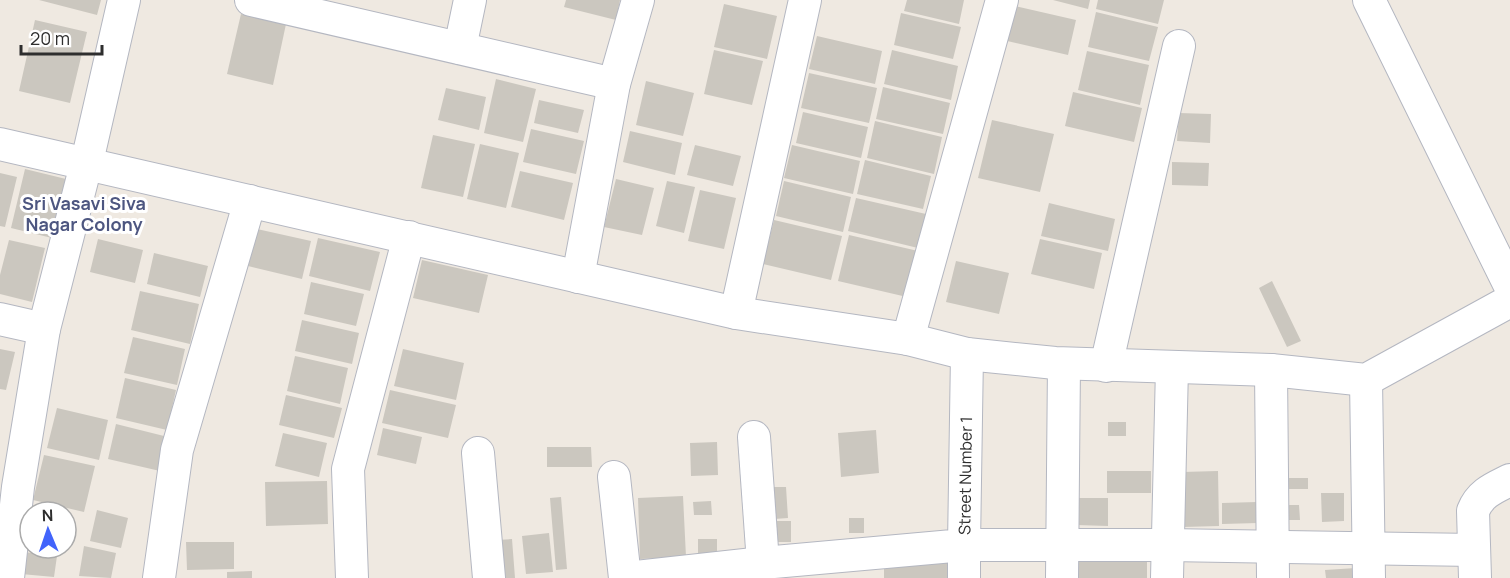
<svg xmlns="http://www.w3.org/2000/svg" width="1510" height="578" font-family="Manrope,sans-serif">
<rect width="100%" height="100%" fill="#efe9e1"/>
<path fill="#cbc7bf" d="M39,0H101L97,15Z
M566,0H620L616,20L564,7Z
M907,0H964L959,24L904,11Z
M1053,0H1090L1088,9Z
M1098,0H1164L1158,24L1096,9Z
M724,4L777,16L767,59L714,47Z
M1011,5L1076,20L1068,55L1003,40Z
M1096,12L1158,27L1149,61L1088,47Z
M901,13L961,27L953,59L894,45Z
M241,14L286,24L273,85L227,74Z
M35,20L87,32L70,103L19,91Z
M817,36L882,51L875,84L809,69Z
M714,50L763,61L752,105L704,94Z
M892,50L958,66L951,100L884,84Z
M1087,51L1149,65L1140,105L1078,90Z
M809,73L877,88L869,123L801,108Z
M496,79L536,89L523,142L484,133Z
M646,81L694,93L683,136L636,125Z
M883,87L950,103L943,134L876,119Z
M446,88L486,97L479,130L438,120Z
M1073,92L1142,108L1134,142L1065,126Z
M539,100L584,110L578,133L534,123Z
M803,112L868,127L861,158L796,143Z
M1179,113L1211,114L1210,143L1177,141Z
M992,120L1054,134L1040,192L978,178Z
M875,121L942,137L934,174L867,158Z
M531,129L584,141L576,174L523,162Z
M630,131L682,143L675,175L623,162Z
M433,135L475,144L463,197L421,188Z
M480,144L519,153L506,208L467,199Z
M695,145L741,156L733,186L687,175Z
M792,145L860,161L853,194L784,178Z
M865,160L931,176L923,209L857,194Z
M1172,162L1209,163L1208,186L1172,185Z
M25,169L66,179L52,238L11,228Z
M520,171L573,183L564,220L511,207Z
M0,173L17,177L5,227L0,226Z
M616,179L654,188L642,235L604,227Z
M667,181L695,187L684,233L656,226Z
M784,181L851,197L843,232L776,216Z
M700,190L736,198L724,249L688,241Z
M856,198L926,214L918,248L848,231Z
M1049,203L1115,219L1108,251L1041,236Z
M774,220L842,236L831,280L763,264Z
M257,229L311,241L302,279L248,266Z
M849,235L918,251L907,297L838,281Z
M318,238L380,252L370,291L309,276Z
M98,239L143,250L135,283L90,272Z
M1040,239L1102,253L1094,289L1031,274Z
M9,240L45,248L32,302L0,294V275Z
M154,253L208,266L200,297L147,284Z
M422,260L488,275L479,313L413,298Z
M956,261L1009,273L999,314L946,302Z
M1272,281L1301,341L1287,347L1259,288Z
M311,282L364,294L356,326L304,314Z
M140,291L199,304L190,344L131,330Z
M302,320L359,333L352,364L295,351Z
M133,337L185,349L177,385L124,373Z
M0,349L15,352L6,390L0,389Z
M403,349L464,363L456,400L394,386Z
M295,356L348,368L340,404L287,391Z
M125,378L176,390L167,430L116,418Z
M390,390L456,405L448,438L382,423Z
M286,395L342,408L334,438L279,425Z
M57,408L108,420L99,460L47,448Z
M1108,422H1126V436H1108Z
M116,424L168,437L160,471L108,459Z
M383,428L422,437L416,464L377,455Z
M876,430L879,473L841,477L838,433Z
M283,433L327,443L319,477L275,466Z
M717,442L718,475L691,476L690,443Z
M547,447H591L592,467H547Z
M44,455L95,466L84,512L33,500Z
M1107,471H1151V493H1107Z
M1218,471L1219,526L1183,527L1182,472Z
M1284,478H1308V489H1284Z
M327,481L328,524L266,526L265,482Z
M772,487H786L788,518L774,519Z
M1321,493H1344V521L1322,522Z
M683,496L686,557L640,559L638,498Z
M561,497L567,569L556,570L550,498Z
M1076,498H1108V526L1076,525Z
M711,501L712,515H694L693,502Z
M1257,502L1258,523L1222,524V503Z
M1286,505H1299L1300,520H1286Z
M97,510L128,518L121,548L90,541Z
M849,518H864V533H849Z
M775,521H791V542H775Z
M549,533L553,572L526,574L522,536Z
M512,539L515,578H499L497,540Z
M698,539H717V554H698Z
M186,542H234V569L187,570Z
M84,546L116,553L111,578L79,576Z
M24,552L57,556L54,577L21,574Z
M950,557L951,578H884V558Z
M1147,561V578H1077V562Z
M1356,568V578H1326L1325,570Z
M252,571V578H227V572Z"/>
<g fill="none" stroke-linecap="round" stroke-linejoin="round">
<g stroke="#b4b7c1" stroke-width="34">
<g id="street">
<path d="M251,0L614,84"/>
<path d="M1369,0L1510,286"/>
<path d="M460,48L470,0"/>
<path d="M0,144L736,313L908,339L967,354L1055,363L1271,370L1366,380L1510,301"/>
<path d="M578,277L614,84L638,0"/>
<path d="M736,313L805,0"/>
<path d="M0,319L44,329"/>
<path d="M908,339L1002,0"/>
<path d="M1106,366L1179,46"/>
<path d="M1271,370L1273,578"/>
<path d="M1366,380L1369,578"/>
<path d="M754,437L763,563"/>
<path d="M478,453L489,578"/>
<path d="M614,477L625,578"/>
<path d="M8,578L18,487L44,329L89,153L124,0"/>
<path d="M159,578L177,450L250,201"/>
<path d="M352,578L348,469L409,237"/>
<path id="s1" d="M627,578L763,563L964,545L967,354"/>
<path d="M964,578V545H1168L1474,550"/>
<path d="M1062,578L1064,364"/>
<path d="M1167,578L1172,368"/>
<path d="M1475,578L1473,511C1480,493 1494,488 1510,480"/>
</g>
</g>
<use href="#street" stroke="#fff" stroke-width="32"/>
</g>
<g text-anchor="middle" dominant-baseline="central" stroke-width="6" stroke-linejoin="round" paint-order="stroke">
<g font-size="16" fill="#2e2e2e" stroke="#fff">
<text stroke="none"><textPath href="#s1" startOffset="408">Street Number 1</textPath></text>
</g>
<g font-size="18" font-weight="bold" fill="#4d5680" stroke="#fff">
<text x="84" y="203">Sri Vasavi Siva<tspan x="84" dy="21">Nagar Colony</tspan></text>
</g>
</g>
<g transform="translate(48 530) rotate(358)"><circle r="28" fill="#ffffff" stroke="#ababab" stroke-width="1.5"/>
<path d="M0-4.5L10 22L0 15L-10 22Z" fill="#4264fb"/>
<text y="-9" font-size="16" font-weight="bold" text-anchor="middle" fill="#2e2e2e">N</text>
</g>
<path d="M21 45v9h81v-9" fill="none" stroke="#2e2e2e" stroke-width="3"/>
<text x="30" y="45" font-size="18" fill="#2e2e2e" stroke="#ffffff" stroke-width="4.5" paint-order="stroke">20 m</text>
</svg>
